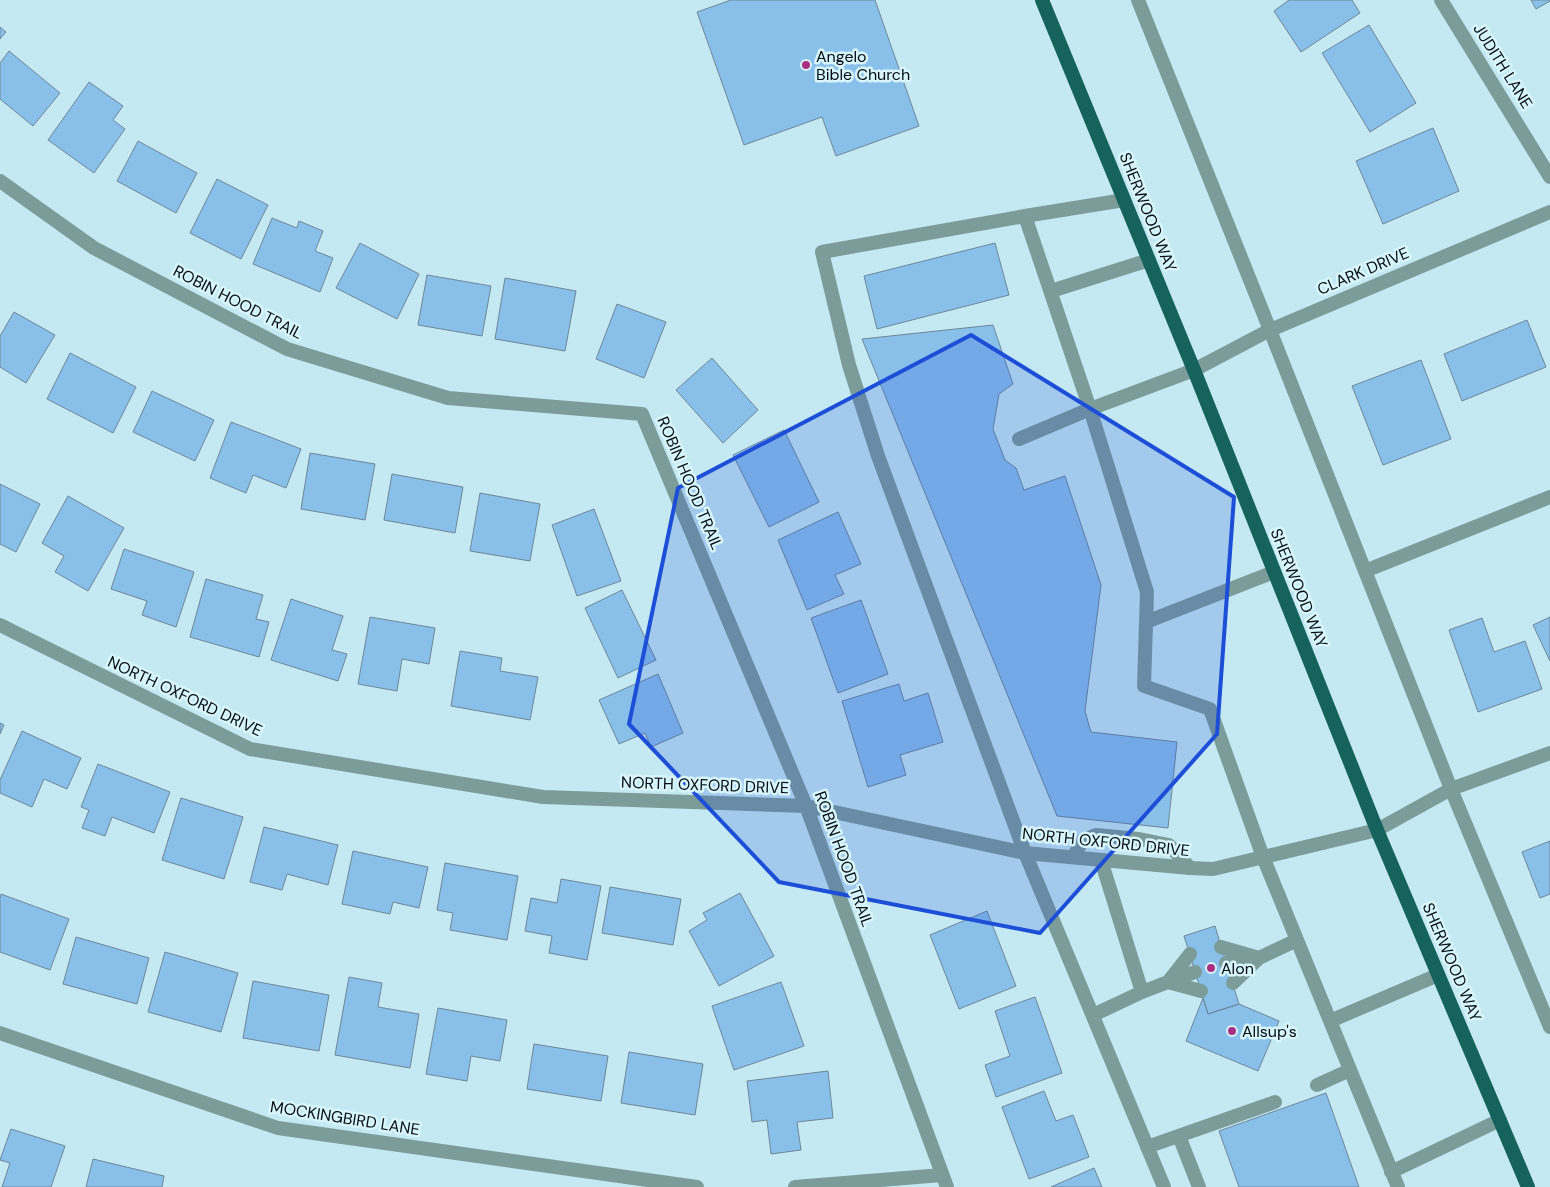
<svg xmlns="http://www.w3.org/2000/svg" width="1550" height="1187" font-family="'DM Sans',sans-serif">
<rect width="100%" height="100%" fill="#c5e9f2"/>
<path fill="#89c0ea" stroke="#6e8699" d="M731,0H875L919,126L836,156L822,117L744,145L697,12Z
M1352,0L1360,13L1301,52L1274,11L1289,0Z
M1531,0H1550V1L1536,9Z
M1369,25L1416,103L1370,132L1322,53Z
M0,27L6,32L0,39Z
M9,51L60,93L33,126L0,99V63Z
M89,82L123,106L113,120L125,129L94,173L48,140Z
M1433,128L1459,191L1383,224L1356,161Z
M138,141L197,173L176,213L117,181Z
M217,179L268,205L241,259L190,233Z
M272,218L297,228L299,221L323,231L315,251L333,258L320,292L253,264Z
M360,243L419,274L397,319L336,288Z
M995,243L1009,295L877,329L864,276Z
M427,275L491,286L482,336L418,325Z
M505,278L576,291L565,351L495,339Z
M617,304L666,322L644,378L596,359Z
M14,312L55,335L26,383L0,367V336Z
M1527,320L1546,367L1462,401L1444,354Z
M993,325L1013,384L999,394L993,429L1005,460L1016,468L1024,490L1065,476L1101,585L1085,711L1091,732L1177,742L1168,828L1057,816L862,339Z
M70,353L136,387L113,433L47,399Z
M712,358L758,410L723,443L676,390Z
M1421,360L1451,439L1383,465L1352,386Z
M152,391L214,420L195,461L133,432Z
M231,422L301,449L286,488L253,475L246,493L210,478Z
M784,430L819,502L769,527L733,455Z
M310,453L375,464L365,520L301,509Z
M392,474L463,487L455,533L384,520Z
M0,484L40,504L16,552L0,544Z
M480,493L540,504L530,561L470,551Z
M68,496L124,528L88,591L55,572L64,556L42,543Z
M594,509L621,581L577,596L552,525Z
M838,512L861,564L835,575L844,594L807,610L778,540Z
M124,549L194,572L176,627L142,615L147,601L111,589Z
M206,579L263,595L256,619L269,622L259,657L190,637Z
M622,590L656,660L618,678L585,608Z
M291,599L343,616L332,650L347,654L338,681L271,660Z
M861,600L888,674L838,693L811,618Z
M370,617L435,628L429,664L402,659L397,691L358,684Z
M1550,617V661L1533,625Z
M1482,618L1494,652L1525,641L1542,689L1478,712L1449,630Z
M460,651L502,658L500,671L538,677L530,720L451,706Z
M658,674L683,733L651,747L645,733L619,744L599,700Z
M899,684L904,701L928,693L943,742L900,755L906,775L868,787L842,701Z
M0,723L4,725L0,734Z
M22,731L81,758L67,789L44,779L32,807L0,793V780Z
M98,764L170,792L154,833L112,817L105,836L82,828L89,810L81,807Z
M181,798L243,817L224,879L162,860Z
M264,827L338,845L328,885L287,874L282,890L250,882Z
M1550,841V894L1540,898L1522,852Z
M353,851L428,867L419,908L393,902L390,914L342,904Z
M445,863L518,876L507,940L450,930L453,913L437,910Z
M561,879L601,886L587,960L549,953L552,936L525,931L531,898L557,903Z
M610,887L681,899L673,945L602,933Z
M740,893L774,956L719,986L689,931L707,920L703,913Z
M1,894L69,919L50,970L0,952V898Z
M987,911L1016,986L959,1009L930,935Z
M1215,926L1239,1004L1208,1014L1184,936Z
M76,937L149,958L137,1004L63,984Z
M165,952L238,973L221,1032L148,1012Z
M349,977L382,983L378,1007L419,1014L410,1068L335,1055Z
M253,981L329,995L319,1051L243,1038Z
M781,982L804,1046L734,1070L712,1006Z
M1035,997L1062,1073L996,1097L985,1065L1010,1056L995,1011Z
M1203,998L1208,1014L1239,1004L1279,1021L1258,1071L1186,1041Z
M438,1008L507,1020L500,1061L471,1056L467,1081L426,1074Z
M534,1044L608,1056L601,1101L527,1089Z
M629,1052L703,1064L695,1115L621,1103Z
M828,1071L833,1118L797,1122L801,1150L771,1154L767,1120L752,1122L747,1081Z
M1044,1091L1056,1121L1073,1115L1089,1157L1029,1179L1002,1107Z
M1326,1093L1359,1187H1239L1219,1131Z
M11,1129L65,1146L51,1187H2L10,1163L0,1160Z
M93,1159L164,1176L162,1187H86Z
M1094,1168L1102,1187H1051Z"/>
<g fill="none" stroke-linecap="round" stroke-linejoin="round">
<path stroke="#7b9c99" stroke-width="14" d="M1025,216L1124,200
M1051,291L1149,260
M1019,439L1090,409L1147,592L1144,686L1210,709L1263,857L1398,1187
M1365,571L1550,497
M1146,622L1274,572
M1073,857L1083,840L1096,835L1139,839L1169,845L1190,868
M1101,860L1142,992L1168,982L1201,991
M1221,947L1259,958
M1226,963L1256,958
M1168,982L1190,954
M1169,982L1195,972
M1233,983L1259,958L1297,940
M1093,1015L1142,992
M1330,1021L1438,975
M1317,1085L1350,1070
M1179,1136L1199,1187
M1147,1147L1275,1102
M1391,1172L1500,1120
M1164,1187L1025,853L878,456L849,365L822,252L1025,216L1090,409L1194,370"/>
<path stroke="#7b9c99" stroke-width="14" d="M1138,0L1270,330L1451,789L1550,1027
M1441,0L1550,177
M0,181L94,248L287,349L448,398L642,414L806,806L947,1187
M1194,370L1270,330L1550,212
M0,625L250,749L543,797L806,806L1025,853L1190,868L1213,869L1377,830L1451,789L1550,753
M0,1033L278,1128L697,1187
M795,1187L942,1175"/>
<path stroke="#16625d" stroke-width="14" d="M1042,0L1194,370L1377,830L1528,1187"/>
</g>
<path fill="#1d4ed8" fill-opacity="0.2" stroke="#1d4ed8" stroke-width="4" stroke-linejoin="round" d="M971,335L1234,497L1217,734L1040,933L779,882L629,724L678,488Z"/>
<g fill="#ab2f80" stroke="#d8f5fc" stroke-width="2">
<circle cx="806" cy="65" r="5"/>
<circle cx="1211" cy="968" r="5"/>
<circle cx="1232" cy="1031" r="5"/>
</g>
<g text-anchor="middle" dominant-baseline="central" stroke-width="5" stroke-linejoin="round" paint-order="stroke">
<g font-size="16" fill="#030d11" stroke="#d8f5fc" text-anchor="start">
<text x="816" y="56">Angelo<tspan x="816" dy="18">Bible Church</tspan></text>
<text x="1221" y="968">Alon</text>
<text x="1242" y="1031">Allsup's</text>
</g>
<g font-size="16" fill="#030d11" stroke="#d8f5fc">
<text transform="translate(1503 66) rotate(58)">JUDITH LANE</text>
<text transform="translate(1148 212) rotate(68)">SHERWOOD WAY</text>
<text transform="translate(1363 271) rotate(-23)">CLARK DRIVE</text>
<text transform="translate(238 302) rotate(27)">ROBIN HOOD TRAIL</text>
<text transform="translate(690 483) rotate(67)">ROBIN HOOD TRAIL</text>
<text transform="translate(1299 588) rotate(68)">SHERWOOD WAY</text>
<text transform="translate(185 696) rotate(25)">NORTH OXFORD DRIVE</text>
<text transform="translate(705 785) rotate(2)">NORTH OXFORD DRIVE</text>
<text transform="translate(1106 842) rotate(6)">NORTH OXFORD DRIVE</text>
<text transform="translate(844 859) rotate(70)">ROBIN HOOD TRAIL</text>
<text transform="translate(1452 962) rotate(67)">SHERWOOD WAY</text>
<text transform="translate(345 1118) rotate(9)">MOCKINGBIRD LANE</text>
</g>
</g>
</svg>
